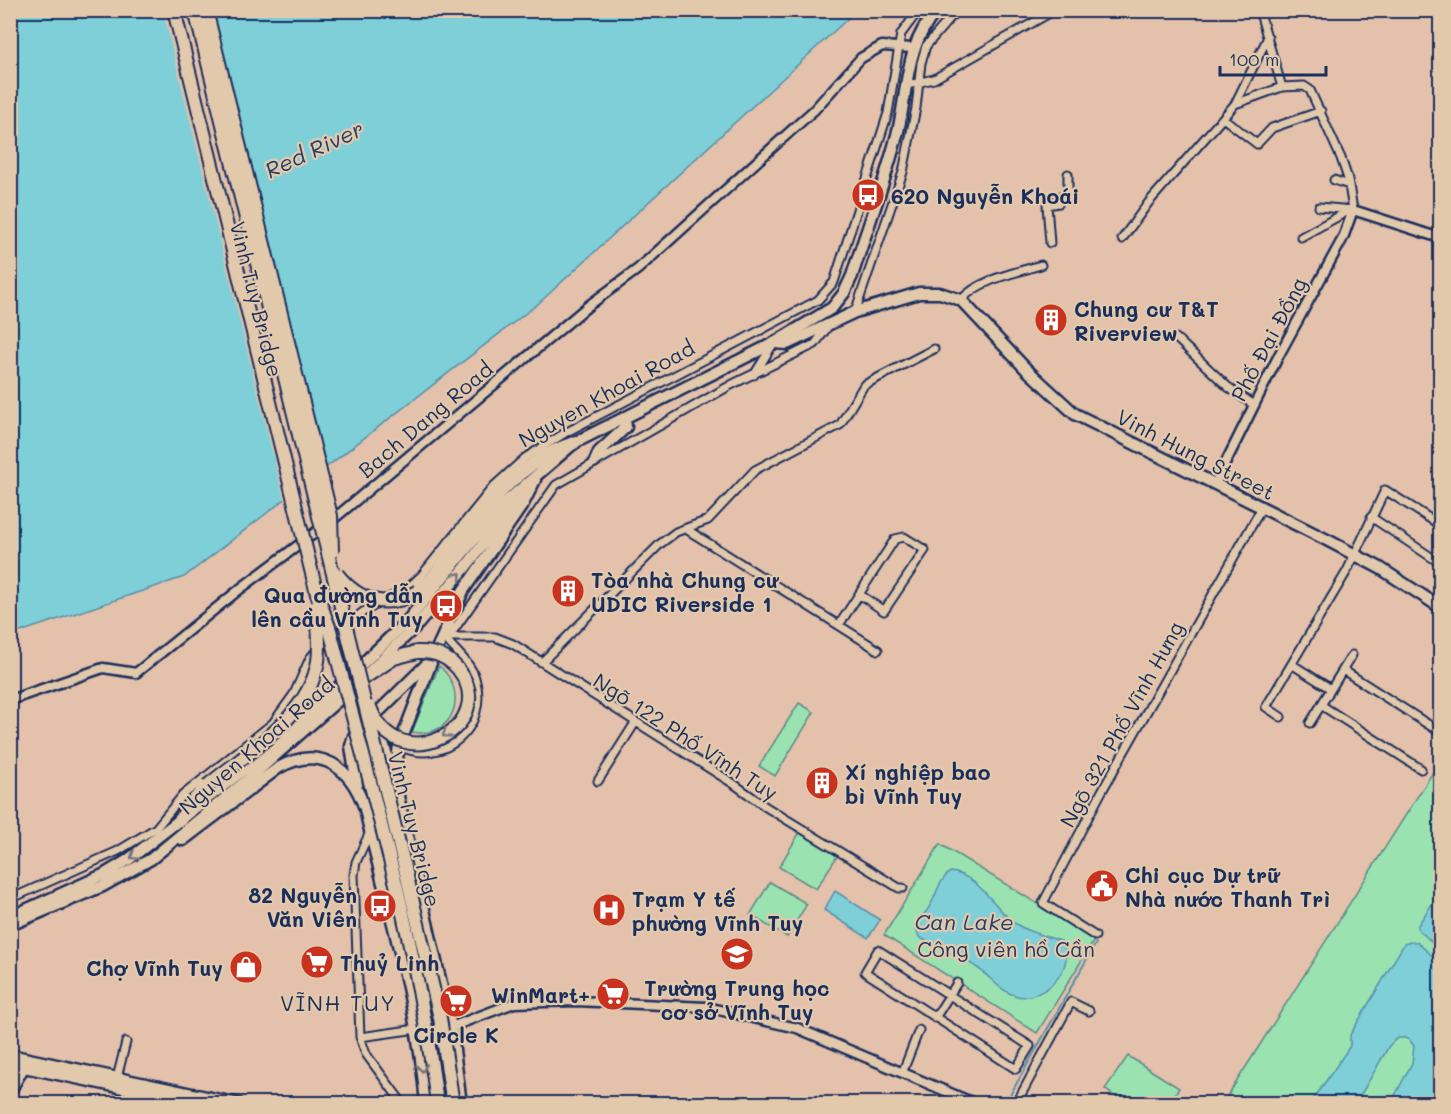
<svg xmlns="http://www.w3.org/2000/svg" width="1451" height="1114" font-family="Mali,sans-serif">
<rect width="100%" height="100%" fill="#e4c1aa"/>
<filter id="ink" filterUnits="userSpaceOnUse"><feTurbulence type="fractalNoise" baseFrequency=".0167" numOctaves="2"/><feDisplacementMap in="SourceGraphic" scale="12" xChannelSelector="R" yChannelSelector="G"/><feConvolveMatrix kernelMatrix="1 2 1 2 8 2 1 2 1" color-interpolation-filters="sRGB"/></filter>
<g filter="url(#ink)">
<path fill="#9ae3b1" stroke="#5a8988" stroke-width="1.5" d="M439,666C470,692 454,740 412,732Z
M799,703L814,712L775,776L759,766Z
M1440,761V1103H1223Z
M800,832L838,855L816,889L779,867Z
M940,844L1095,939L1037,1033L884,935Z
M770,882L807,904L787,937L750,915Z
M1128,1056L1179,1088L1170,1103H1162L1152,1097L1145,1103H1123L1105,1089Z"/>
<path fill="#7fcfd9" stroke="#578fa8" stroke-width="1.5" d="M10,11H856L539,303L184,577L11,635Z
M950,872C979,874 994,909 1016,924C1030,933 1045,936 1061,941C1079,964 1046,1002 1017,996C1000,992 990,976 976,967C959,955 937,948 919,937L915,927C920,918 928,911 932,902C938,890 939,881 950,872Z
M835,891L880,920L868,938L824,910Z
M1440,892V950L1418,929V925Z
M1410,942H1417L1440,963V1098L1435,1103H1391L1412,1063L1414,1046L1408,1038H1397L1389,1046L1356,1103H1311L1350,1046V1035L1404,944Z"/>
<path fill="#e4c1aa" d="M163,11H208L323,474L285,503Z"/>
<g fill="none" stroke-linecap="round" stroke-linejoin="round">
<path stroke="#578fa8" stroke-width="2" d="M1005,1104L1096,943"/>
<g stroke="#1b2f5e" stroke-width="11">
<path id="minor" d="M1259,10L1282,87
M907,85L934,79L1055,10
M1235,104L1268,37
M1223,118L1257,144L1272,128L1321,111
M1334,180L1349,185
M1301,237L1350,210
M1122,239L1149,202L1235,104L1282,87L1304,86L1310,90L1341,158L1348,179L1353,210L1319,207
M1050,243L1047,205L1059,203L1058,197L1068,194V174
M961,300C980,279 1015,273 1041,265
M855,312L903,172L916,108L921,63L926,46L957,10
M1176,338L1228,387L1254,405
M754,375L772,346
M1371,517L1440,563
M686,529L878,650
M839,625L895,539L904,537L925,550L884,611L859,594
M444,637H495L513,644L734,784L766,807L899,888H903
M444,637L453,631L556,485L731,385L815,344L830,324
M542,662L660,544L676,532L708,520L755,470L840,425L864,385L934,349
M1293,665L1331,689
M1343,670L1440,732
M1321,705L1421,769
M1281,717L1266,707L1347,571L1385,490L1440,525
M1310,723L1352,655
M399,746C445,768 490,726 475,678C471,663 454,650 444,637
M598,781L635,723
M370,832L356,862L354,875L360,1037L366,1054L403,1104
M10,899L118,851L156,828L183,795L273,723L294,694L310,658L319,648L363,612L409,587L422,575L494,486L525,458L565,433L818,300L834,282L888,113L901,34L919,10
M1095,936L1043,903L1102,791L1261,509
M878,950L1030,1046L1016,1069L865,972Z
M935,1018L957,983
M360,1037L417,1029
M903,1071L919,1030
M117,1078L126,1042
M1016,1104L1071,1002L1089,1011"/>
</g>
<g stroke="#1b2f5e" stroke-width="13">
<path id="tertiary" d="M1215,484L1279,355L1343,238L1353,210L1440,238
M10,700L103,668L136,673L240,589L336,517L588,306L638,269L814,110L861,58L882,46L912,48
M451,1027L514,1003L576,1001L706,1007L797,1028L976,1104"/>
</g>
<g stroke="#1b2f5e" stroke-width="15">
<path id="secondary" d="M774,343L787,344L855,312L919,293H940L961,300L1026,369L1075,414L1327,540L1380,568L1440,607
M10,1055L239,1104
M10,1064L199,1104
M10,1091L27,1061"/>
</g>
<g stroke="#1b2f5e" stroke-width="15">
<path id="primary" d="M595,461L599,452L626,427L625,420
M372,725L380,732L392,773
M357,785L351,746L354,736L429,662
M183,840L278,768C320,744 351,767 365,809C387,907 418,1003 426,1104
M10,917L105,874L128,860L272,748L321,704L409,619L502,505L574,443L774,343L832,308L844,293L852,276C867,228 886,180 898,131C909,85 904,48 937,10
M10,925L103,886L151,859L252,776L361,680L418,624L465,568L519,497
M461,1104L451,1027L394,779L399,746L432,660L463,591L523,504L535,480"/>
</g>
<g stroke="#1b2f5e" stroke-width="16">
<path id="trunk" d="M418,591L431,579C472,527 508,465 574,443
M361,680L394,658L417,652
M180,820L190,804L207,786"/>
</g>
<use href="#minor" stroke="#e3c9ab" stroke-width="7"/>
<use href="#tertiary" stroke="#e3c9ab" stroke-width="8"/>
<use href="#secondary" stroke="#e3c9ab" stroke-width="10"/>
<use href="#primary" stroke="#e3c9ab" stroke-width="10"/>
<use href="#trunk" stroke="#e3c9ab" stroke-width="12"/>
<g stroke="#1b2f5e" stroke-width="16" stroke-linecap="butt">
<path id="trunk-bridge" d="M174,10L317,594L330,630C370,786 418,943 437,1104
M195,10L404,864L440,1018L453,1104
M206,10L331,516L332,552
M337,574C358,601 388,611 418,591
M370,707C398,783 503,725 458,669C448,657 433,651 417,652
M207,786C248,752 309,717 318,661C321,642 317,624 317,605"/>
</g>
<use href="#trunk-bridge" stroke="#e3c9ab" stroke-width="12"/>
</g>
<defs><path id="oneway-chevron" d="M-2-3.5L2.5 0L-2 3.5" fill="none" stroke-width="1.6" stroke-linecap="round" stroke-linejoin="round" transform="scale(1.5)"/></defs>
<g stroke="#757481">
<use href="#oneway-chevron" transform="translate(458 576) rotate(-51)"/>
<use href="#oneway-chevron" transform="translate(446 734) rotate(145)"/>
<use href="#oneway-chevron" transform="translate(134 856) rotate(146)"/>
<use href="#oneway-chevron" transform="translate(422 1068) rotate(83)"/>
</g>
</g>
<defs>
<g id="bus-disc" transform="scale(1.725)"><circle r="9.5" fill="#c8321e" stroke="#e3c9ab"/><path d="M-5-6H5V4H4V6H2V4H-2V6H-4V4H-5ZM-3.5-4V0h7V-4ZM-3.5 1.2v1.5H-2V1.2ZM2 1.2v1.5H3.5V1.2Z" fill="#fff"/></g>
<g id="building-disc" transform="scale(1.725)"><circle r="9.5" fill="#c8321e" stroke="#e3c9ab"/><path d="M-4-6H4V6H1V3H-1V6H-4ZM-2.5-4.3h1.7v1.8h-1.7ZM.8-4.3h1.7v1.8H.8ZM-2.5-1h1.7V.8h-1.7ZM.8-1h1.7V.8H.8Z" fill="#fff"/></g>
<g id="civic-disc" transform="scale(1.725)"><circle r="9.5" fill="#c8321e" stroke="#e3c9ab"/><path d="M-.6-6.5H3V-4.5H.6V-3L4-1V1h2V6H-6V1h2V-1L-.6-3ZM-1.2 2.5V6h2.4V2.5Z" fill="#fff"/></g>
<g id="hospital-disc" transform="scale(1.725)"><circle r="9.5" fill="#c8321e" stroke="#e3c9ab"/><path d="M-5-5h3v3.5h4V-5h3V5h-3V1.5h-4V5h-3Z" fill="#fff"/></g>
<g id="school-disc" transform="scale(1.725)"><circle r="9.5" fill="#c8321e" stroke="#e3c9ab"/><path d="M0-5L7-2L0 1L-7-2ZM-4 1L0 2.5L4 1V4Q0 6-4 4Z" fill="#fff"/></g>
<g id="supermarket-disc" transform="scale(1.725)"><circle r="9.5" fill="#c8321e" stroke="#e3c9ab"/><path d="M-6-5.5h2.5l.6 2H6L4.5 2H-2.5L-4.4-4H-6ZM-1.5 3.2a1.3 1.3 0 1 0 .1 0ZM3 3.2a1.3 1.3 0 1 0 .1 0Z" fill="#fff"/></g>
<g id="shop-disc" transform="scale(1.725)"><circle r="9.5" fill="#c8321e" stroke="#e3c9ab"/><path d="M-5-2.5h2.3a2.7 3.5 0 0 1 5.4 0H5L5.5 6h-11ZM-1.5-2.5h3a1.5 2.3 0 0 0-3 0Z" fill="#fff"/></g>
</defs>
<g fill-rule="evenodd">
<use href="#bus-disc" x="868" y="195"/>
<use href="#building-disc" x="1051" y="320"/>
<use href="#building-disc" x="568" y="591"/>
<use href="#bus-disc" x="446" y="606"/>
<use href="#building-disc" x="822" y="783"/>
<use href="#civic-disc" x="1102" y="886"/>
<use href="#bus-disc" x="380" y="906"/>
<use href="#hospital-disc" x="609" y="910"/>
<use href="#school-disc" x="737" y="954"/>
<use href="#supermarket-disc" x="317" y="962"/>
<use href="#shop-disc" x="246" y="967"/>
<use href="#supermarket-disc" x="613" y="994"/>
<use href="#supermarket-disc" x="456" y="1001"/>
</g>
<g text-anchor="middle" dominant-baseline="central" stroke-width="4.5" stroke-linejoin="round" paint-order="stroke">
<g font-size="21" font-weight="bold" fill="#1b2f5e" stroke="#e3c9ab" text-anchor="start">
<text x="891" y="195">620 Nguyễn Khoái</text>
<text x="1074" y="308">Chung cư T&amp;T<tspan x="1074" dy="24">Riverview</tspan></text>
<text x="591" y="579">Tòa nhà Chung cư<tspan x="591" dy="24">UDIC Riverside 1</tspan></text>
<text x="423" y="594" text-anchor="end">Qua đường dẫn<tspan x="423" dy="24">lên cầu Vĩnh Tuy</tspan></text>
<text x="845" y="771">Xí nghiệp bao<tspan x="845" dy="24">bì Vĩnh Tuy</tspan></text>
<text x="1125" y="874">Chi cục Dự trữ<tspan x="1125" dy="24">Nhà nước Thanh Trì</tspan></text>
<text x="357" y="894" text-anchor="end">82 Nguyễn<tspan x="357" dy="24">Văn Viên</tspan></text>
<text x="632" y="898">Trạm Y tế<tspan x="632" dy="24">phường Vĩnh Tuy</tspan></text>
<text x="340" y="962">Thuỷ Linh</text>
<text x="223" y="967" text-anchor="end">Chợ Vĩnh Tuy</text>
<text x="737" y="987" text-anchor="middle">Trường Trung học<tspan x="737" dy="24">cơ sở Vĩnh Tuy</tspan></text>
<text x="590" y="994" text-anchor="end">WinMart+</text>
<text x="456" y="1034" text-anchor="middle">Circle K</text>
</g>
<g font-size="21" fill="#1b2f5e" stroke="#e3c9ab">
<text transform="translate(257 299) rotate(76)">Vinh Tuy Bridge</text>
<text transform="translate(1268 339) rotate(-62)">Phố Đại Đồng</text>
<text transform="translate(606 393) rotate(-29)">Nguyen Khoai Road</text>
<text transform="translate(425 419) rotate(-40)">Bach Dang Road</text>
<text transform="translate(1196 454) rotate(27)">Vinh Hung Street</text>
<text transform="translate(1121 724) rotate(-61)">Ngõ 321 Phố Vĩnh Hưng</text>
<text transform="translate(686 736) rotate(33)">Ngõ 122 Phố Vĩnh Tuy</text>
<text transform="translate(256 745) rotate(-41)">Nguyen Khoai Road</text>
<text transform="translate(415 829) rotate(76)">Vinh Tuy Bridge</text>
</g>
<g font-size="21" fill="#213862" stroke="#e3c9ab">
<text x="1006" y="948">Công viên hồ Cần</text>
</g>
<g font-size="22" font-style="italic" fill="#253f6a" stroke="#e3c9ab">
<text transform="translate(314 149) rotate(-25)">Red River</text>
<text x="964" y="921">Can Lake</text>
</g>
<g font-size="22" letter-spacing="1.5" fill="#1b2f5e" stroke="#e3c9ab">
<text x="338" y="1002">VĨNH TUY</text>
</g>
</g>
<rect width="1451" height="1114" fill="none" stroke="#e3c9ab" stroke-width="36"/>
<rect x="18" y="18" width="1415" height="1078" fill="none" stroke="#1b2f5e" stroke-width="2" filter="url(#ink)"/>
<path d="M1220 66v9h106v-9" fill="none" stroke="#1b2f5e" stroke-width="3"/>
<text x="1229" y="66" font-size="18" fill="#1b2f5e" stroke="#e3c9ab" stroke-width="4.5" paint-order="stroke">100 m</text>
</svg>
